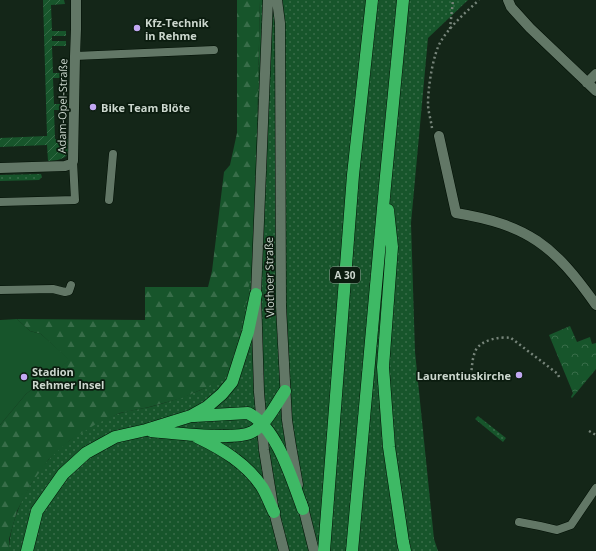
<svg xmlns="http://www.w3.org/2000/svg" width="596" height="551" font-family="'Open Sans',sans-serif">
<defs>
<pattern id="grass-dots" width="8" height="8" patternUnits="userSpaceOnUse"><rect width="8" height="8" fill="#17552b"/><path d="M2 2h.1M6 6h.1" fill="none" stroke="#386d49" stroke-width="1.8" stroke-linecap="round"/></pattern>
<pattern id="forest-firs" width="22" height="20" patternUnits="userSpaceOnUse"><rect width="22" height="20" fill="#17552b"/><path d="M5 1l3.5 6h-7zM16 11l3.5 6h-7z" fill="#386d49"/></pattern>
<pattern id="park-crowns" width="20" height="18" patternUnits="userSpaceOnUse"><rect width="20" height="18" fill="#17552b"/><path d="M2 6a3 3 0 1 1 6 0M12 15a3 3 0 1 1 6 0" fill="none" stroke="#386d49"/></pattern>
<pattern id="garden-furrows" width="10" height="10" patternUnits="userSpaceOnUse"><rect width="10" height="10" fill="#17552b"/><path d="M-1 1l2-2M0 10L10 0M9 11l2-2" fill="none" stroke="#386d49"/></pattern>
</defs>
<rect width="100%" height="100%" fill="#142618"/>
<path fill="url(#grass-dots)" d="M260,0H468L428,38L411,223L415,352L434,539L438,551H9C9,520 29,481 50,458C66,440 97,420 121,413C130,410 141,409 150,407C169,402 187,396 205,388L254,260Z
M41,174L42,177L39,180L0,181V175Z
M478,416L506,438L503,442L475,419Z"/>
<path fill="url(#forest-firs)" d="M237,0H260L254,260L234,361L224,378L205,388L182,398L149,407L120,413L96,424L69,441L49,459L31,484L17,511L9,539V551H0V425L26,394L69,360L41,334L30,331L17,319L145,320V287H208L212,271L224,172L230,165L237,133Z"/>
<path fill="url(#park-crowns)" d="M570,326L577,342L590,337L592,344L596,343V369L572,398L571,397L573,393L549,335Z"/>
<path fill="url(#garden-furrows)" d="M43,0H64L65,4L51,5L52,31H66V36H52V41H66V46H52L53,73H67V78H53L54,104H68V110H54L55,139H72C70,157 65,160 48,161L47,145L0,147V138L47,136Z"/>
<path fill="#17552b" d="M17,319L30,331L41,334L70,360L26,394L0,425V320Z"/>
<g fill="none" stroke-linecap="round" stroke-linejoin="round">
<g stroke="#010f04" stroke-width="9">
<path id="service" d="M75,56L214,50
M109,200L113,154
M0,202L75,200L73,161
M0,290L53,289L65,292L69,291L71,285
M519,522L540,526L557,530L571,525L596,488"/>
</g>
<g stroke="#010f04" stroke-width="11">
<path id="minor" d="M508,0L511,7L530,28L596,91
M587,83L596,74
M439,136L456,213C528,225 554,245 596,305
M0,168L65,166L71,164L73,161L75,56L76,29V0"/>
</g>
<g stroke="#010f04" stroke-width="11">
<path id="secondary" d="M268,0L256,294L259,392L264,450L274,512L284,551
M277,0L280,23L281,306L287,420L291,446L298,485
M302,503L314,551"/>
</g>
<g stroke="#010f04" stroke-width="13">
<path id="motorway" d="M388,210L392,247L383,367L389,447L403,542L405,551
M194,416L248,413C277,427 292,480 303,509
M151,431C173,433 235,441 252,432C267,424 276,404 285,391
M197,437C222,449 246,463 262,487C267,495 270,504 274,512
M27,551L37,511L63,474L86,453L115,437L146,430L191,416L207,407L222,394L232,382L248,332L256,294
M324,551L353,175L372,0
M352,551L385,186L403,0"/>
</g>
<path stroke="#77857a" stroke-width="2.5" stroke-dasharray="2 3" stroke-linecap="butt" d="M450,29L453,0
M432,128C431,120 428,111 428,104C428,87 433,54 441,41C451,25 465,13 479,0
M471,375C472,368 472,359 475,352C479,340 500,336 511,338L558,374L559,377
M589,431L596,435"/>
<use href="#service" stroke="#627766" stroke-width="8"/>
<use href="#minor" stroke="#627766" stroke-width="10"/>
<use href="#secondary" stroke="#627766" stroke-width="10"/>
<use href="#motorway" stroke="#3eb965" stroke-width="12"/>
</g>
<g fill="#c2a8f2" stroke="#0b1c0f" stroke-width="1.5">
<circle cx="137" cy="28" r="4"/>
<circle cx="93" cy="107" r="4"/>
<circle cx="519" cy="375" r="4"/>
<circle cx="24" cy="377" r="4"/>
</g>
<g text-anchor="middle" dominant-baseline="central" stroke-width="3.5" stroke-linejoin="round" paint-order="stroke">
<rect fill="#0b1c0f" stroke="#929f95" stroke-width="1" x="330" y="267" width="30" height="16" rx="3"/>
<g font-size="10" font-weight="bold" fill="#ccd7ce">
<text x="345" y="275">A 30</text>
</g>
<g font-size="11" font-weight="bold" fill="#ccd7ce" stroke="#0b1c0f" text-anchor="start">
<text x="145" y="22">Kfz-Technik<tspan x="145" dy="13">in Rehme</tspan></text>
<text x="101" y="107">Bike Team Blöte</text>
<text x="32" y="371">Stadion<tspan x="32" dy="13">Rehmer Insel</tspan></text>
<text x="511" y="375" text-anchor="end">Laurentiuskirche</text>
</g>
<g font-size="11" fill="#ccd7ce" stroke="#0b1c0f">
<text transform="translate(62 106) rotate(-89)">Adam-Opel-Straße</text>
<text transform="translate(269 277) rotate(-91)">Vlothoer Straße</text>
</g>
</g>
</svg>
